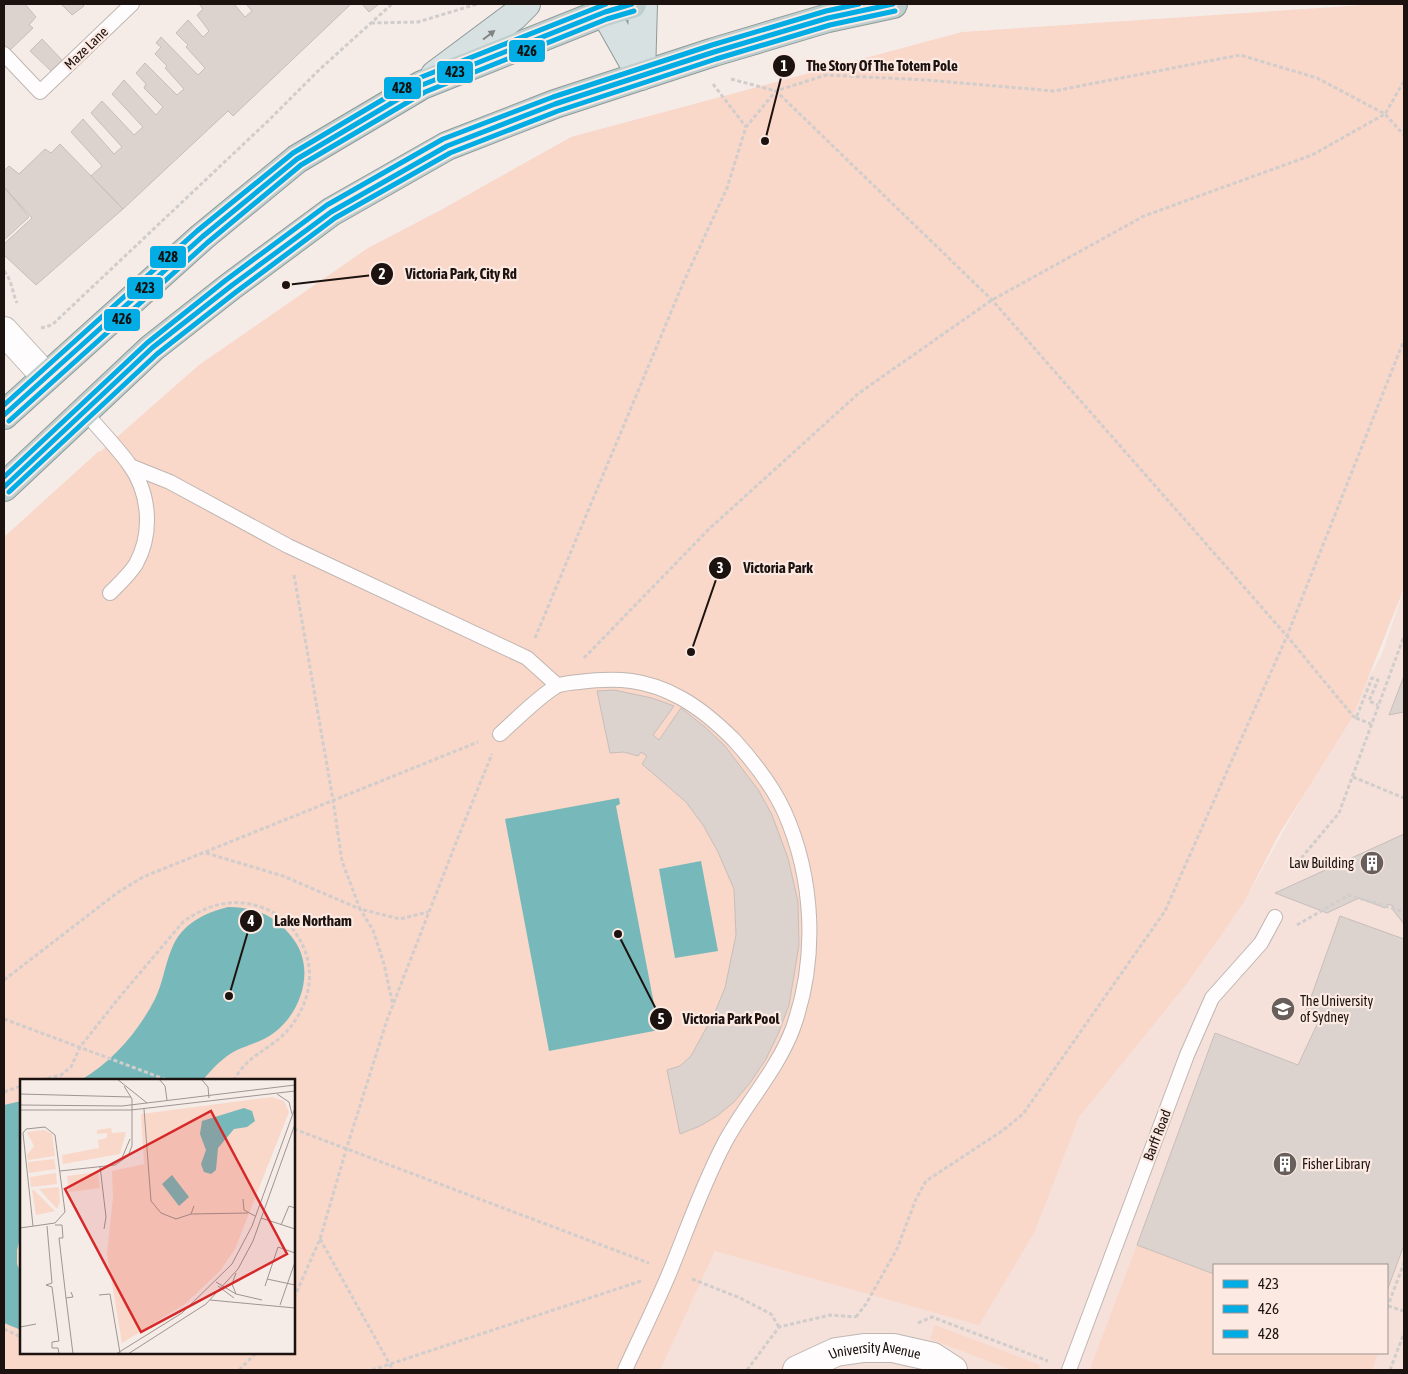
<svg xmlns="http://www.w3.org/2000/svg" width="1408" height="1374" font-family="'Asap Condensed',sans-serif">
<rect width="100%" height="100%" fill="#f5ece8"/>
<path fill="#f5e1d9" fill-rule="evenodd" d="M1404,589V1370H659L715,1251L1079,1117L1244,902L1382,654ZM1214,1265H1387V1353H1214Z"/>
<path fill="#f9d7c9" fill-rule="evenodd" d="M1379,4H1404V588L1353,716L1278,836L1244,902L1188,982L1079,1117L1034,1233L979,1325L715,1251L660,1370H4V537L99,451L100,452L199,365L368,248L439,211L571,137L962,32ZM21,1080H294V1353H21Z
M1137,1245L1214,1274V1353H1378L1372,1370L1090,1369Z
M935,1325L1040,1365L1038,1370H1012L930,1339Z"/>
<path fill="#77b8ba" d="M619,798L620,804L616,806L659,1030L549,1051L505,819Z
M701,861L718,951L675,958L659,869Z
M228,907C256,907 277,916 294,940C315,969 302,1011 275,1032C264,1041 250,1044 237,1050C223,1057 212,1069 203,1080H81C113,1061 138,1032 155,999C163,983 165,964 172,948C182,924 204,913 228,907Z
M21,1101V1234L17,1250V1264L21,1274V1330L4,1323V1105Z"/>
<path fill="#dcd3cf" stroke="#c7beba" d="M4,4H25L36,17L29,25L33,28L9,51L4,45Z
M61,4H82L84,6L72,15Z
M199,4H234L245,17L252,11L246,4H351L233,116L228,111L123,209L91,176L102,166L71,132L83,119L114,154L122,147L91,113L102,101L134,135L143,127L112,94L124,80L156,115L163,107L144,88L146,84L136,73L145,63L177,95L184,89L165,68L167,66L155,54L161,47L156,43L161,37L198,75L205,68L186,47L188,45L176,33L188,20L203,37L209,31L197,15L203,9Z
M362,4H379L369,12Z
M42,39L62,60L51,71L30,51Z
M60,144L123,209L36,285L4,255V244L32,218L4,187V171L9,166L19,174L45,149L51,153Z
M4,187L29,217L4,240Z
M1404,676V712L1389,715Z
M614,690L652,698L674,706L653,735L659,740L681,708L705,727L725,746L759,791L772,815L788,858L798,902L799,945L789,1005L779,1032L766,1059L750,1083L734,1102L717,1116L700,1126L680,1134L667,1070L680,1066L691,1056L715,1012L725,988L736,935L734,889L717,850L703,825L686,802L642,764L647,756L641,752L638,756L624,752L610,753L597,691Z
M1404,834V924L1393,910V906L1388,904L1385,908L1359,898L1327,913L1275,893Z
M1340,916L1404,939V1245L1387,1291V1265H1214V1274L1137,1245L1215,1033L1298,1065L1321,1016L1306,1011Z"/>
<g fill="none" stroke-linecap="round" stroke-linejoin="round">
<g stroke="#bfb6b2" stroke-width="16">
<path id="lane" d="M4,54L40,92L132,4
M84,411C99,429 116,446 129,464C150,493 153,533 136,564C129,575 119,584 110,593
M130,466L170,482L288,546L527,658L557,685
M500,734C517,719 536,699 555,687C561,683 571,683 579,682C617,677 647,679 681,698C701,709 718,724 734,740C753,761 772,785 784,811C814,878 818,958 793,1028C777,1071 745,1104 724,1144C703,1184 688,1227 671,1269C657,1303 640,1337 625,1370
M1069,1370L1187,1055L1212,998L1261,943L1275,917"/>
</g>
<g stroke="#bfb6b2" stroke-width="30">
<g id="street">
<path d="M4,331L46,377"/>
<path id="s1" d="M797,1370L836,1352L864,1348H893L933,1357L953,1370"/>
</g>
</g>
<g stroke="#8d9a98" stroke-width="30">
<path id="primary" d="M602,4L605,12L641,76
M435,75L514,16L526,4
M641,75L643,4"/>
</g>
<g stroke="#8d9a98" stroke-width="30">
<path id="highway" d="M4,415L202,237L297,159L422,85L605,12L632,4
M4,487L152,348L231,286L331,212L447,146L555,104L714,52L828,18L893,4"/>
</g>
<path stroke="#d0cdcc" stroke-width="3" stroke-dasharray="4 2.5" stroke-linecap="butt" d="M371,23L418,22L477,4
M731,79L776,91L992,300L1287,636L1353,716L1356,718L1372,678L1378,680L1369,701L1378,705
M713,84L746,127
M4,271C12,280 12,292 17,303
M41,328L52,325L269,120L320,69L392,4
M294,575L333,800L342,861L360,909L400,919L428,912
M535,638L684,281L727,188L746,127L776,91L826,75L926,80L1054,91L1240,55L1317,78L1385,114L1404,135
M584,658L709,529L859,393L992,300L1144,216L1312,155L1385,114L1404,81
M1356,718L1371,724
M1353,777L1404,798
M206,853L283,876L360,909L373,930L384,964L393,1006
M1293,868L1339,813L1404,636
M1297,925L1349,895L1404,912
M4,980L117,893L143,877L478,742
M4,1019L167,1080
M41,1080L61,1075L71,1067L80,1047L118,999L183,922C206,905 233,897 261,907C283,915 297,930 305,951C317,981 304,1016 281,1037C262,1053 247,1057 234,1080
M4,1092L21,1086
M294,1129L649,1263
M320,1239L393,1370
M692,1279L740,1298L771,1314L779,1327
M294,1298L320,1239L346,1150L387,1020L459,835L492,754
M1388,1306L1404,1311
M1387,1308L1404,1263
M856,1317L866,1304L897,1249L916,1199L926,1181L1002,1131L1023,1114L1165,911L1287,636L1404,340
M918,1323L932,1317L1048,1361
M4,1329L21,1337
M239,1370L256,1353
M372,1370L641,1281
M747,1370L779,1327L830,1315L856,1317
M1390,1370L1404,1333"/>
<use href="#lane" stroke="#fefcfc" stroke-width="14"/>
<use href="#street" stroke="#fefcfc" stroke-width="28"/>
<use href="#primary" stroke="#d8e1e1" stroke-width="28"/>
<use href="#highway" stroke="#bfcfcf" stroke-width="28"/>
<g stroke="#fbe9e2" stroke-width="9">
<path id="bus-1" d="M4,415L202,237L297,159L422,85L605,12L632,4
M4,487L152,348L231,286L331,212L447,146L555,104L714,52L828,18L893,4"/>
</g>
<g stroke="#fbe9e2" stroke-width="9">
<path id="bus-2" d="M9,421L207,243L301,165L425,92L607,19L634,11
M9,492L157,354L236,292L335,218L450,153L558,111L716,59L830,25L895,11"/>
</g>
<g stroke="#fbe9e2" stroke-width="9">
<path id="bus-3" d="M4,405L197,231L293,153L419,78L606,4
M4,477L147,343L226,280L327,205L443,139L553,97L712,45L826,11L859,4"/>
</g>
<use href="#bus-1" stroke="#01ade4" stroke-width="5"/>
<use href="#bus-2" stroke="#01ade4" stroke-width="5"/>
<use href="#bus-3" stroke="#01ade4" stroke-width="5"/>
</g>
<defs><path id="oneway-solid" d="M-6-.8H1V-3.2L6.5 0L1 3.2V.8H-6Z" transform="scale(1.25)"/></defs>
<use fill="#838482" href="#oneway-solid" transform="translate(489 35) rotate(-37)"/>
<defs>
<g id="building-disc" transform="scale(1.25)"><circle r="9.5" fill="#685e5b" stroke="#fbe9e2"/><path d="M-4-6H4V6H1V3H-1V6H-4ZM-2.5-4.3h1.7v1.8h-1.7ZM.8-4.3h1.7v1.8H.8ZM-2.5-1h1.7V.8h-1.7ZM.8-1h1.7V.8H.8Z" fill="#fff"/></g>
<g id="university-disc" transform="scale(1.25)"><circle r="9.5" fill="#685e5b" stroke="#fbe9e2"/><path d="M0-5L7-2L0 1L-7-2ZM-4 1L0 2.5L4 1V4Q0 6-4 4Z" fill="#fff"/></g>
</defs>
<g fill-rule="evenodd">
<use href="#building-disc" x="1372" y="863"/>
<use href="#university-disc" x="1283" y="1009"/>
<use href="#building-disc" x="1285" y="1164"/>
</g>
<g text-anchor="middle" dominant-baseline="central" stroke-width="4.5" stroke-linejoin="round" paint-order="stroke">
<g font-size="14" fill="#1c120f" stroke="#fbe9e2">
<text transform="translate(86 48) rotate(-44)">Maze Lane</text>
<text transform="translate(1157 1135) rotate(-69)">Barff Road</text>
<text stroke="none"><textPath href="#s1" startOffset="82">University Avenue</textPath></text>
</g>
<g font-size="14" fill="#1c120f" stroke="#fbe9e2" text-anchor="start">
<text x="1354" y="863" text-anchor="end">Law Building</text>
<text x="1300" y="1001">The University<tspan x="1300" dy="16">of Sydney</tspan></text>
<text x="1302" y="1164">Fisher Library</text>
</g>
</g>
<g transform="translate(20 1079)">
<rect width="275" height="275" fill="#f5ece8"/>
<path d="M252,18L264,22L269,33L215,170L200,192L165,225L102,264L87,175L93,119L92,92L124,85L121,35ZM91,49L92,54L106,53L100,75L43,85L42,76L79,69L78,61L87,59V54L77,55V51ZM25,51L32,55L35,77L8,81L7,76L14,67L7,53ZM34,80L36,90L9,94L8,83ZM78,93L80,109L49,113L47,97ZM36,94L37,105L11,108L10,98ZM39,108L40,123L37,130L19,110ZM12,111H14L35,132L16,136Z" fill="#f9d7c9"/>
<path d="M224,29L232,32L235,42L227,48L214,50L198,69L196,91L191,95L184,93L181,85L186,71L180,55L182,42ZM152,96L169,118L159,127L142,105Z" fill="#77b8ba"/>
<path fill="none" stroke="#9e9591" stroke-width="1" d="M97,0L127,24M139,0L145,7L147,21M181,0L188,8L189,19M0,15L111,18M257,15L269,23L272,35M0,26L102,27L275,6M124,30L131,122L141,134L156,140L171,135L174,127M0,31H111L275,12M94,84L102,79L110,60M80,87L86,138L84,150M40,92L95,86L108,77L112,67V20L104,7M223,120L224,131L235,137M171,135L228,134M241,139L275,150M35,146H42L43,159H39L46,219M261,146L269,127L275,129M27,147L32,204L26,206L32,208L39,262L32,263V269H38L39,275M0,149L35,144L45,133L35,56L25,48L6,50L3,54L13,147M247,200L275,206M196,203L216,215L242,221M198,207L214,219M245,207L258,168L275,174M51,213L53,218L46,219L53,275M216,215L212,205L216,194M79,216L90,215L100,274M190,221L275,229M260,226L275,183M0,248L16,245M96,275L162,234L212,185L232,147L275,29M108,275L186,225L218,190L233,162L275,45"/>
<path fill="#d62828" fill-opacity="0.15" stroke="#d62828" stroke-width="2.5" d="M191,32L267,175L121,253L45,110Z"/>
<rect width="275" height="275" fill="none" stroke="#1c120f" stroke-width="2.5"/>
</g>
<path fill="none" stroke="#1c120f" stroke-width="2" d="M765 141L784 66M286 285L382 274M691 652L720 568M229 996L251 921M618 934L661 1019"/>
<g fill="#1c120f" stroke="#fbe9e2" stroke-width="2">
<circle cx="765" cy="141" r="5"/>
<circle cx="286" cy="285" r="5"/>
<circle cx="691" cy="652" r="5"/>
<circle cx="229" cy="996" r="5"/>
<circle cx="618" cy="934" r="5"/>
<circle cx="784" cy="66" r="12"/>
<circle cx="382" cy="274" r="12"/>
<circle cx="720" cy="568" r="12"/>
<circle cx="251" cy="921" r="12"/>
<circle cx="661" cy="1019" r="12"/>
</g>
<g font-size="15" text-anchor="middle" font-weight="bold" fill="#fff">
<text x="784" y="71">1</text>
<text x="382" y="279">2</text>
<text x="720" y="573">3</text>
<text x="251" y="926">4</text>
<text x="661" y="1024">5</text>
</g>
<g font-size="15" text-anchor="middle" font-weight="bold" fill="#1c120f" stroke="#fbe9e2" stroke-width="4.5" stroke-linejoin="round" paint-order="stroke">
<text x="882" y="71">The Story Of The Totem Pole</text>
<text x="461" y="279">Victoria Park, City Rd</text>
<text x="778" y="573">Victoria Park</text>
<text x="313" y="926">Lake Northam</text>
<text x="731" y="1024">Victoria Park Pool</text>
</g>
<g stroke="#fbe9e2" stroke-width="2">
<rect x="508" y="39" width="38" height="24" rx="5" fill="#01ade4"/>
<rect x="436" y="60" width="38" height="24" rx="5" fill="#01ade4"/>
<rect x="383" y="76" width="39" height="24" rx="5" fill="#01ade4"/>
<rect x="149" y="245" width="38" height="24" rx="5" fill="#01ade4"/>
<rect x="126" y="276" width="38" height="24" rx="5" fill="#01ade4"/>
<rect x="103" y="308" width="38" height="24" rx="5" fill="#01ade4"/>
</g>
<g font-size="14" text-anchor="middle" font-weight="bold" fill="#111">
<text x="527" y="56">426</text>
<text x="455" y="77">423</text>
<text x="402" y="93">428</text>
<text x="168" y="262">428</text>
<text x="145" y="293">423</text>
<text x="122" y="324">426</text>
</g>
<rect width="1408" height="1374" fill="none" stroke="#1c120f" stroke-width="10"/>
<rect x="1213" y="1264" width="175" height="90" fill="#fbe9e2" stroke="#a2938e"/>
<rect x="1223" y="1280" width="25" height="8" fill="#01ade4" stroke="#a2938e"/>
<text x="1258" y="1289" font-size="15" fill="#1c120f">423</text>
<rect x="1223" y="1305" width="25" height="8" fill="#01ade4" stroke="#a2938e"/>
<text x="1258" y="1314" font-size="15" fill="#1c120f">426</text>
<rect x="1223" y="1330" width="25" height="8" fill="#01ade4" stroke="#a2938e"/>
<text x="1258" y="1339" font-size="15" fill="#1c120f">428</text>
</svg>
